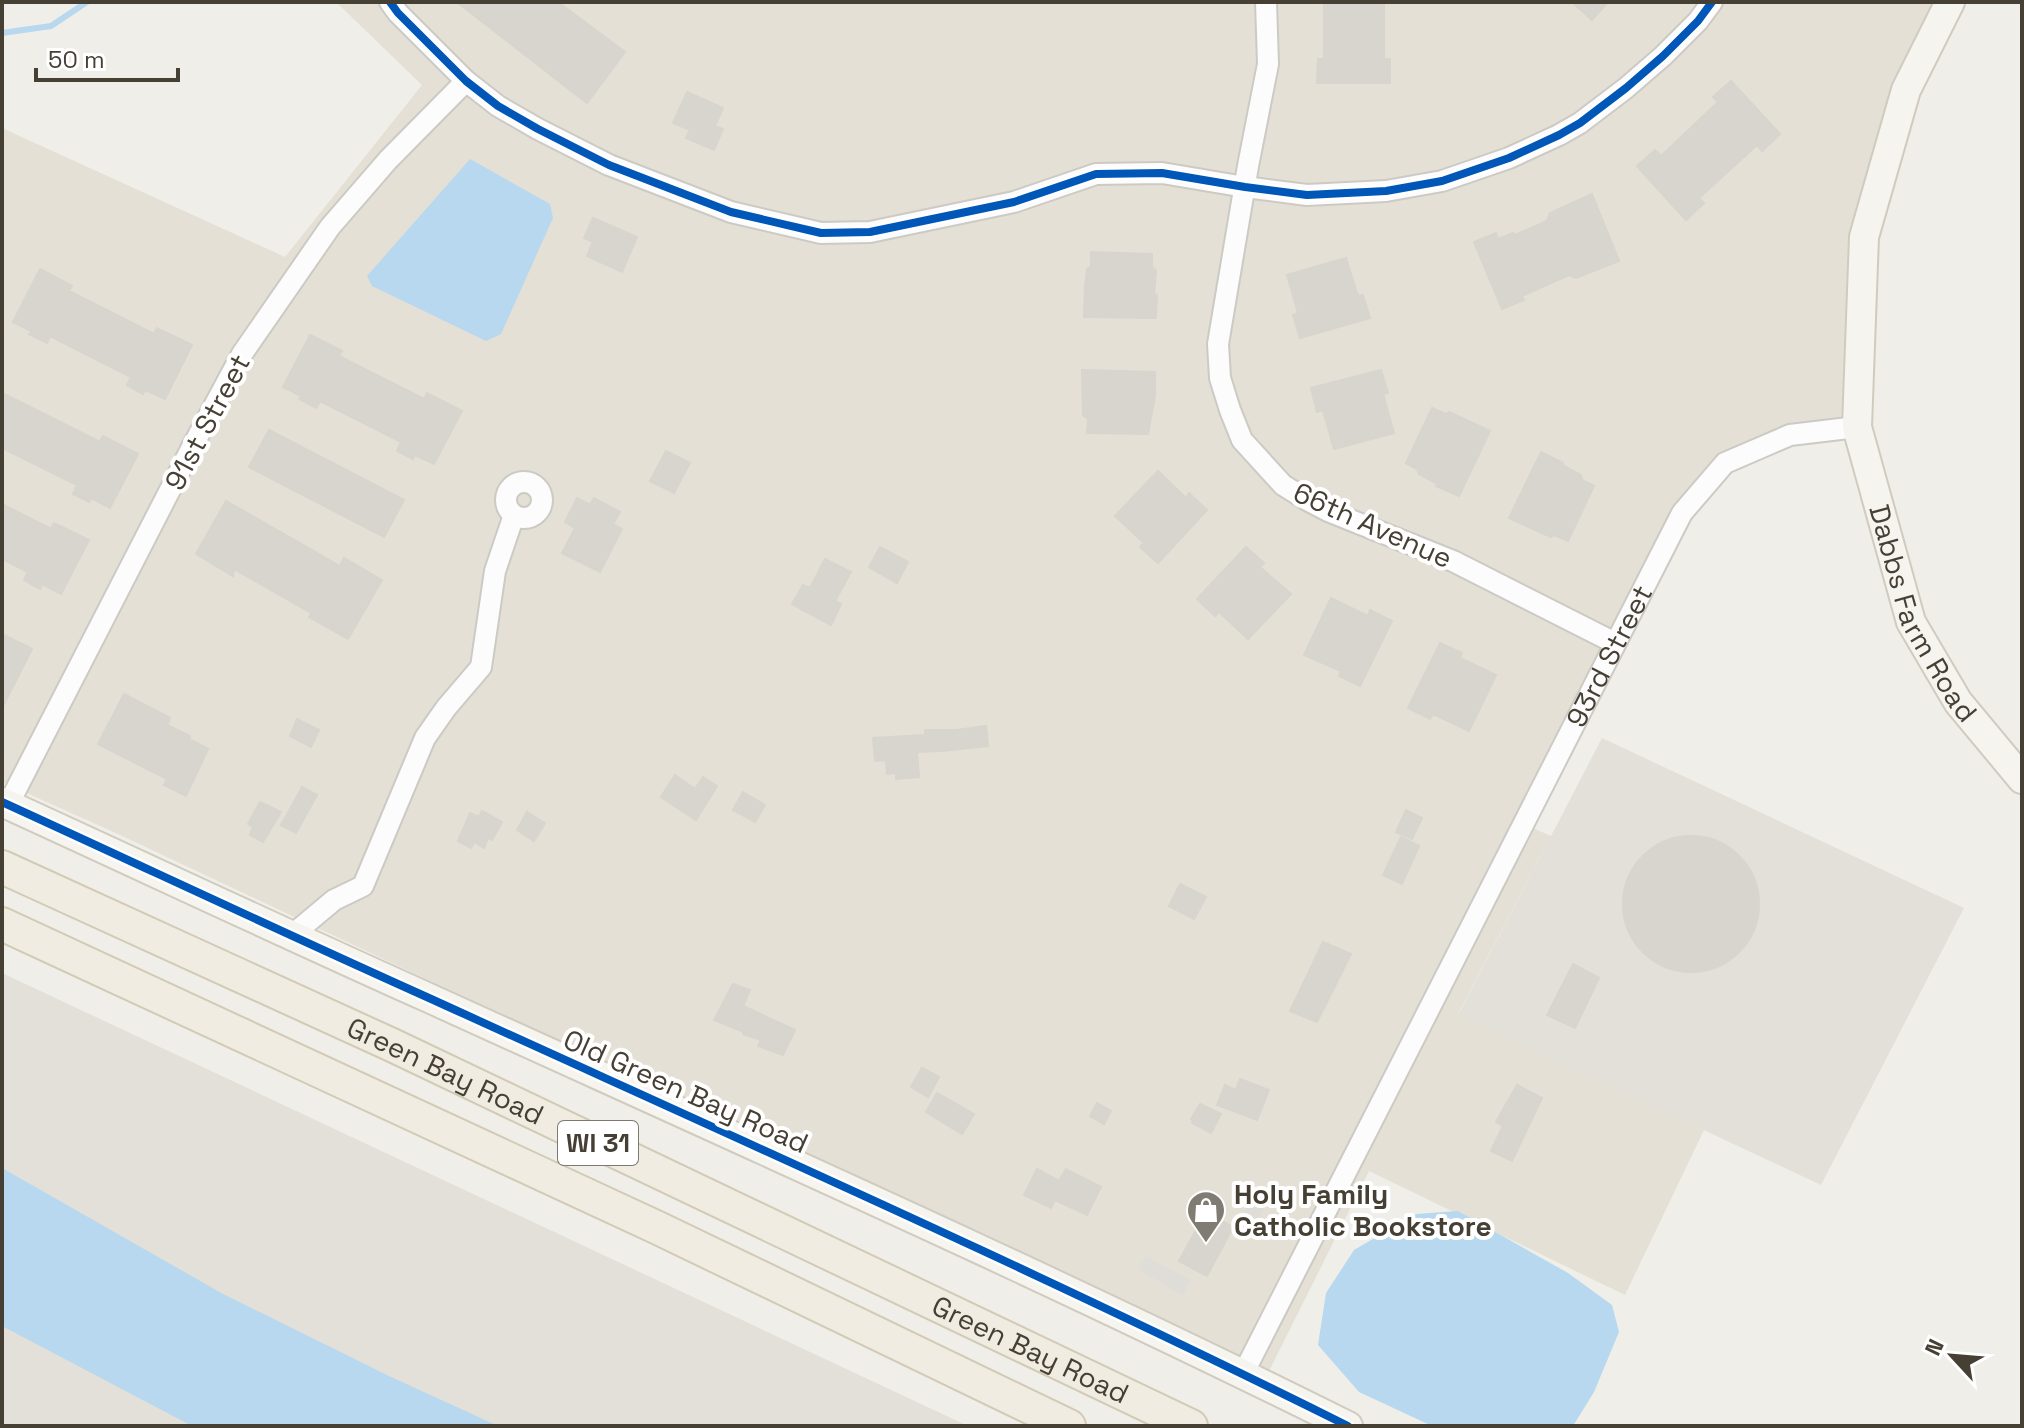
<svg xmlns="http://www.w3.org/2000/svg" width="2024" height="1428" font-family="'Space Grotesk',sans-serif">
<rect width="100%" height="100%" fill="#f0eee8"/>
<path fill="#e4e0d5" d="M336,2H1950L1864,237L1857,427L1725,463L1682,513L1524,824L1551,836L1458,1014L1704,1130L1625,1295L1369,1171L1267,1375L120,835L2,782V128L285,257L422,85Z"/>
<path fill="#e3dfd9" d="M1602,738L1964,908L1821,1185L1458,1015Z
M2,973L968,1426H2Z"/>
<path fill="#dfddd8" d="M1254,1193L1267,1201L1247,1239L1234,1231Z
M1146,1256L1190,1280L1183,1295L1139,1270Z"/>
<path fill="#b7d8ee" d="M470,159L550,204L553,218L501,334L486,341L372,286L367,276Z
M2,1168L223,1294L389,1376L498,1426H192L2,1326Z
M1458,1211L1568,1273L1612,1305L1619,1332L1594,1392L1573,1426H1432L1359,1392L1318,1345L1326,1293L1354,1250L1416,1214Z"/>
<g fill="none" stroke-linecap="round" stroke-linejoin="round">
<path stroke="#b7d8ee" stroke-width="6" d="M2,33L51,26L87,2"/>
</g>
<path fill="#d8d5cf" stroke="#d8d4ce" stroke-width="2" d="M457,2H558L625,52L587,103Z
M1324,2H1384V59H1390V83H1317L1318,59H1324Z
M1572,2H1608L1592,20Z
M1731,81L1780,134L1762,151L1757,145L1699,198L1704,203L1686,220L1637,166L1655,150L1661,156L1718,102L1713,97Z
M687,92L723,108L715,126L723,129L714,150L686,138L690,130L673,123Z
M1592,194L1619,261L1576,278L1569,275L1522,296L1524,300L1502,309L1474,242L1496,233L1498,239L1513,233L1515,235L1547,221L1550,213Z
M593,218L637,237L622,272L587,256L593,242L584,238Z
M1091,252L1152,254V267L1156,271L1154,294L1157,295L1156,318L1084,317L1085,287L1087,269L1091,266Z
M1346,258L1358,296L1363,295L1370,318L1300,338L1293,315L1298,313L1287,275Z
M40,269L72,286L69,291L154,334L157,328L192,345L165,399L145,390L143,394L127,385L131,377L50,336L47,343L29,334L31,331L13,322Z
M310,335L342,351L339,356L424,399L427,393L462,411L434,464L415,455L413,459L397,451L401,442L320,401L316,408L299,399L301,396L283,387Z
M1082,370L1155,372V396L1148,434L1087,433L1088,419L1083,415Z
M1381,370L1388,393L1383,394L1394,433L1334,449L1323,410L1317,412L1311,388Z
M2,393L100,442L103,436L138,454L110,508L91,498L89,502L73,494L77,485L2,448Z
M1432,408L1446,414L1449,412L1490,431L1459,496L1436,486L1437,484L1419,474L1417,469L1406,463Z
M269,430L404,500L384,537L249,467Z
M666,451L690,463L674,493L650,481Z
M1541,452L1563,463L1562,465L1581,475L1582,480L1594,486L1568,541L1554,535L1551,537L1509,518Z
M1158,471L1186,498L1189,493L1207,510L1158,563L1140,547L1144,543L1115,516Z
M577,498L590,505L594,498L620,512L613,524L622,529L600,572L562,553L575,528L565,522Z
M226,501L340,566L344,558L382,580L348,639L309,617L311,613L234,569L233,576L196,554Z
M2,504L51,529L54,523L89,540L61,594L42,584L40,589L24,580L28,572L2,559Z
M880,547L908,562L897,583L869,567Z
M1246,547L1264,563L1260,567L1291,594L1248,639L1219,612L1215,616L1197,599Z
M825,559L851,572L835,601L841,604L831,625L792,604L803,585L810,588Z
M1331,598L1368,616L1370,610L1392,621L1360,686L1339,676L1341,671L1304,655Z
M2,634L32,649L2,708Z
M1440,643L1462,653L1460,658L1496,675L1469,731L1433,714L1430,719L1408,708Z
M124,694L170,718L167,725L190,736L189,739L208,749L186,796L164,785L167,779L98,744Z
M297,719L319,730L311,747L290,736Z
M986,726L988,746L942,751L917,752L919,777L896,779V773L887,774L886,760L875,761L873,738L925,735V730H957Z
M675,775L695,789L703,777L717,786L696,820L661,797Z
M302,787L317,795L296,833L281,825Z
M743,792L765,805L755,822L733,810Z
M260,802L281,812L263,842L250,835L253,827L248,824Z
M1406,810L1422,818L1412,839L1396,832Z
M482,811L502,822L492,840L488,838L484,848L474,842L471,848L458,841L470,813L479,817Z
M527,812L545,823L534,841L517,830Z
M1623 904a68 68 0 1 1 136 0a68 68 0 1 1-136 0Z
M1401,837L1419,846L1402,884L1383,875Z
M1180,884L1206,897L1194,919L1169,906Z
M1323,942L1351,954L1317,1022L1290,1011Z
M1573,964L1599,978L1575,1028L1547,1015Z
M733,984L750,990L743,1006L795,1030L783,1055L758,1046L761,1040L743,1034L744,1032L714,1020Z
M922,1068L939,1077L928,1097L911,1087Z
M1240,1079L1269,1090L1257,1120L1217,1105L1225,1085L1236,1090Z
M1517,1085L1542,1098L1512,1161L1491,1151L1503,1126L1496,1122Z
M937,1093L974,1114L962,1134L926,1112Z
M1097,1103L1111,1111L1104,1124L1090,1116Z
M1200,1104L1221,1114L1211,1133L1192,1123L1193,1120L1191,1119Z
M1037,1169L1059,1181L1066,1169L1101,1187L1087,1215L1055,1200L1051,1208L1024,1195Z
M1206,1212L1233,1227L1207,1276L1179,1261Z"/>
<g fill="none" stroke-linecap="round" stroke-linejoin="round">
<g stroke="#cccac4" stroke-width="24">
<g id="street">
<path d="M390,2L398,13L466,81L498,106L538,129L609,165L731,212L821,233L870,232L1014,202L1096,174L1162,173L1245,187L1307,195L1386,191L1442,181L1509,158L1559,135L1580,123L1626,88L1663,56L1698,21L1712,2"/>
<path d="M1266,2L1268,64L1248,166L1218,344L1220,378L1230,410L1242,440L1283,485L1307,500L1328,511L1453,561L1615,643"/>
<circle cx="524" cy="500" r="18"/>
<path d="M8,805L191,449L242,354L330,227L388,160L466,81"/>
<path d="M291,936L334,900L363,886L425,738L446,708L481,667L495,571L514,515"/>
<path id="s1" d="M1243,1374L1682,513L1725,463L1790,435L1857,427"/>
</g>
</g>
<g stroke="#cfcbbf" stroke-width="32">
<g id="secondary">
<path id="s2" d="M1950,2L1906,90L1864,237L1857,427L1911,622L1958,702L2022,779"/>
<path d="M2,802C144,867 286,934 429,998C736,1138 1045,1275 1348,1426"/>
</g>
</g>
<g stroke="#d2cab5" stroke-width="36">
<g id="primary">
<path id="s3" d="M2,867L392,1045L1191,1426"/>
<path d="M2,924L658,1228L1069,1426"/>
</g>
</g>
<use href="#street" stroke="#fdfcfc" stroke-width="20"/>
<use href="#secondary" stroke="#f6f4ee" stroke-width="28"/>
<use href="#primary" stroke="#f1ece2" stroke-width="32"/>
<g stroke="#fff" stroke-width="13">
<path id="cycleway" d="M390,2L398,13L466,81L498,106L538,129L609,165L731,212L821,233L870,232L1014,202L1096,174L1162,173L1245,187L1307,195L1386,191L1442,181L1509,158L1559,135L1580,123L1626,88L1663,56L1698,21L1712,2
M2,802C144,867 286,934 429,998C736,1138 1045,1275 1348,1426"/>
</g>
<use href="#cycleway" stroke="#0057b8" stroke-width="8"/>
</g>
<defs>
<g id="shop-pin" transform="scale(2)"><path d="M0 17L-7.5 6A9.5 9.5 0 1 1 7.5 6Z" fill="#817c73" stroke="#fff"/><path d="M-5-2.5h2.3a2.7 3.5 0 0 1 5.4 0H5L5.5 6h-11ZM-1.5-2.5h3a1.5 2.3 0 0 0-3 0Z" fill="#fff"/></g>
</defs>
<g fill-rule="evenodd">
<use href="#shop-pin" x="1206" y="1210"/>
</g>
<g text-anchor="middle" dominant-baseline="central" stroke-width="8" stroke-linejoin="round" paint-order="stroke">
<rect fill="#fff" stroke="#7d7971" stroke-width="2" x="558" y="1121" width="80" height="44" rx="6"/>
<g font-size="26" font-weight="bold" fill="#453f34">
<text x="598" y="1143">WI 31</text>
</g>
<g font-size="28" fill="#453f34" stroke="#fff">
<text transform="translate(207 422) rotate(-62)">91st Street</text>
<text transform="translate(1373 525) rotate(24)">66th Avenue</text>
<text stroke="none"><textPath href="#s2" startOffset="640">Dabbs Farm Road</textPath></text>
<text stroke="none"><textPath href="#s1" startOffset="806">93rd Street</textPath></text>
<text stroke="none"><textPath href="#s3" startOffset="488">Green Bay Road</textPath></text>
<text transform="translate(686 1091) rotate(24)">Old Green Bay Road</text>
<text stroke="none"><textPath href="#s3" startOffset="1136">Green Bay Road</textPath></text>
</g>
<g font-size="28" font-weight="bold" fill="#453f34" stroke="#fff" text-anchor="start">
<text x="1234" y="1194">Holy Family<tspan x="1234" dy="32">Catholic Bookstore</tspan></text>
</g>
</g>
<rect width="2024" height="1428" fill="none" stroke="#453f34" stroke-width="8"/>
<g transform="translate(1952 1356) rotate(296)" stroke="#ffffff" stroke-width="6" paint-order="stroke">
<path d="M0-6L14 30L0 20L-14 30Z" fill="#453f34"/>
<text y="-12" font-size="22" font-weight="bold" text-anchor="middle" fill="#453f34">N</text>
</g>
<path d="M36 68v12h142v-12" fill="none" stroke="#453f34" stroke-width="4"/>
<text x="48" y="68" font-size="24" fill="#453f34" stroke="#ffffff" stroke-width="6" paint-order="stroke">50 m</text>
</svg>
